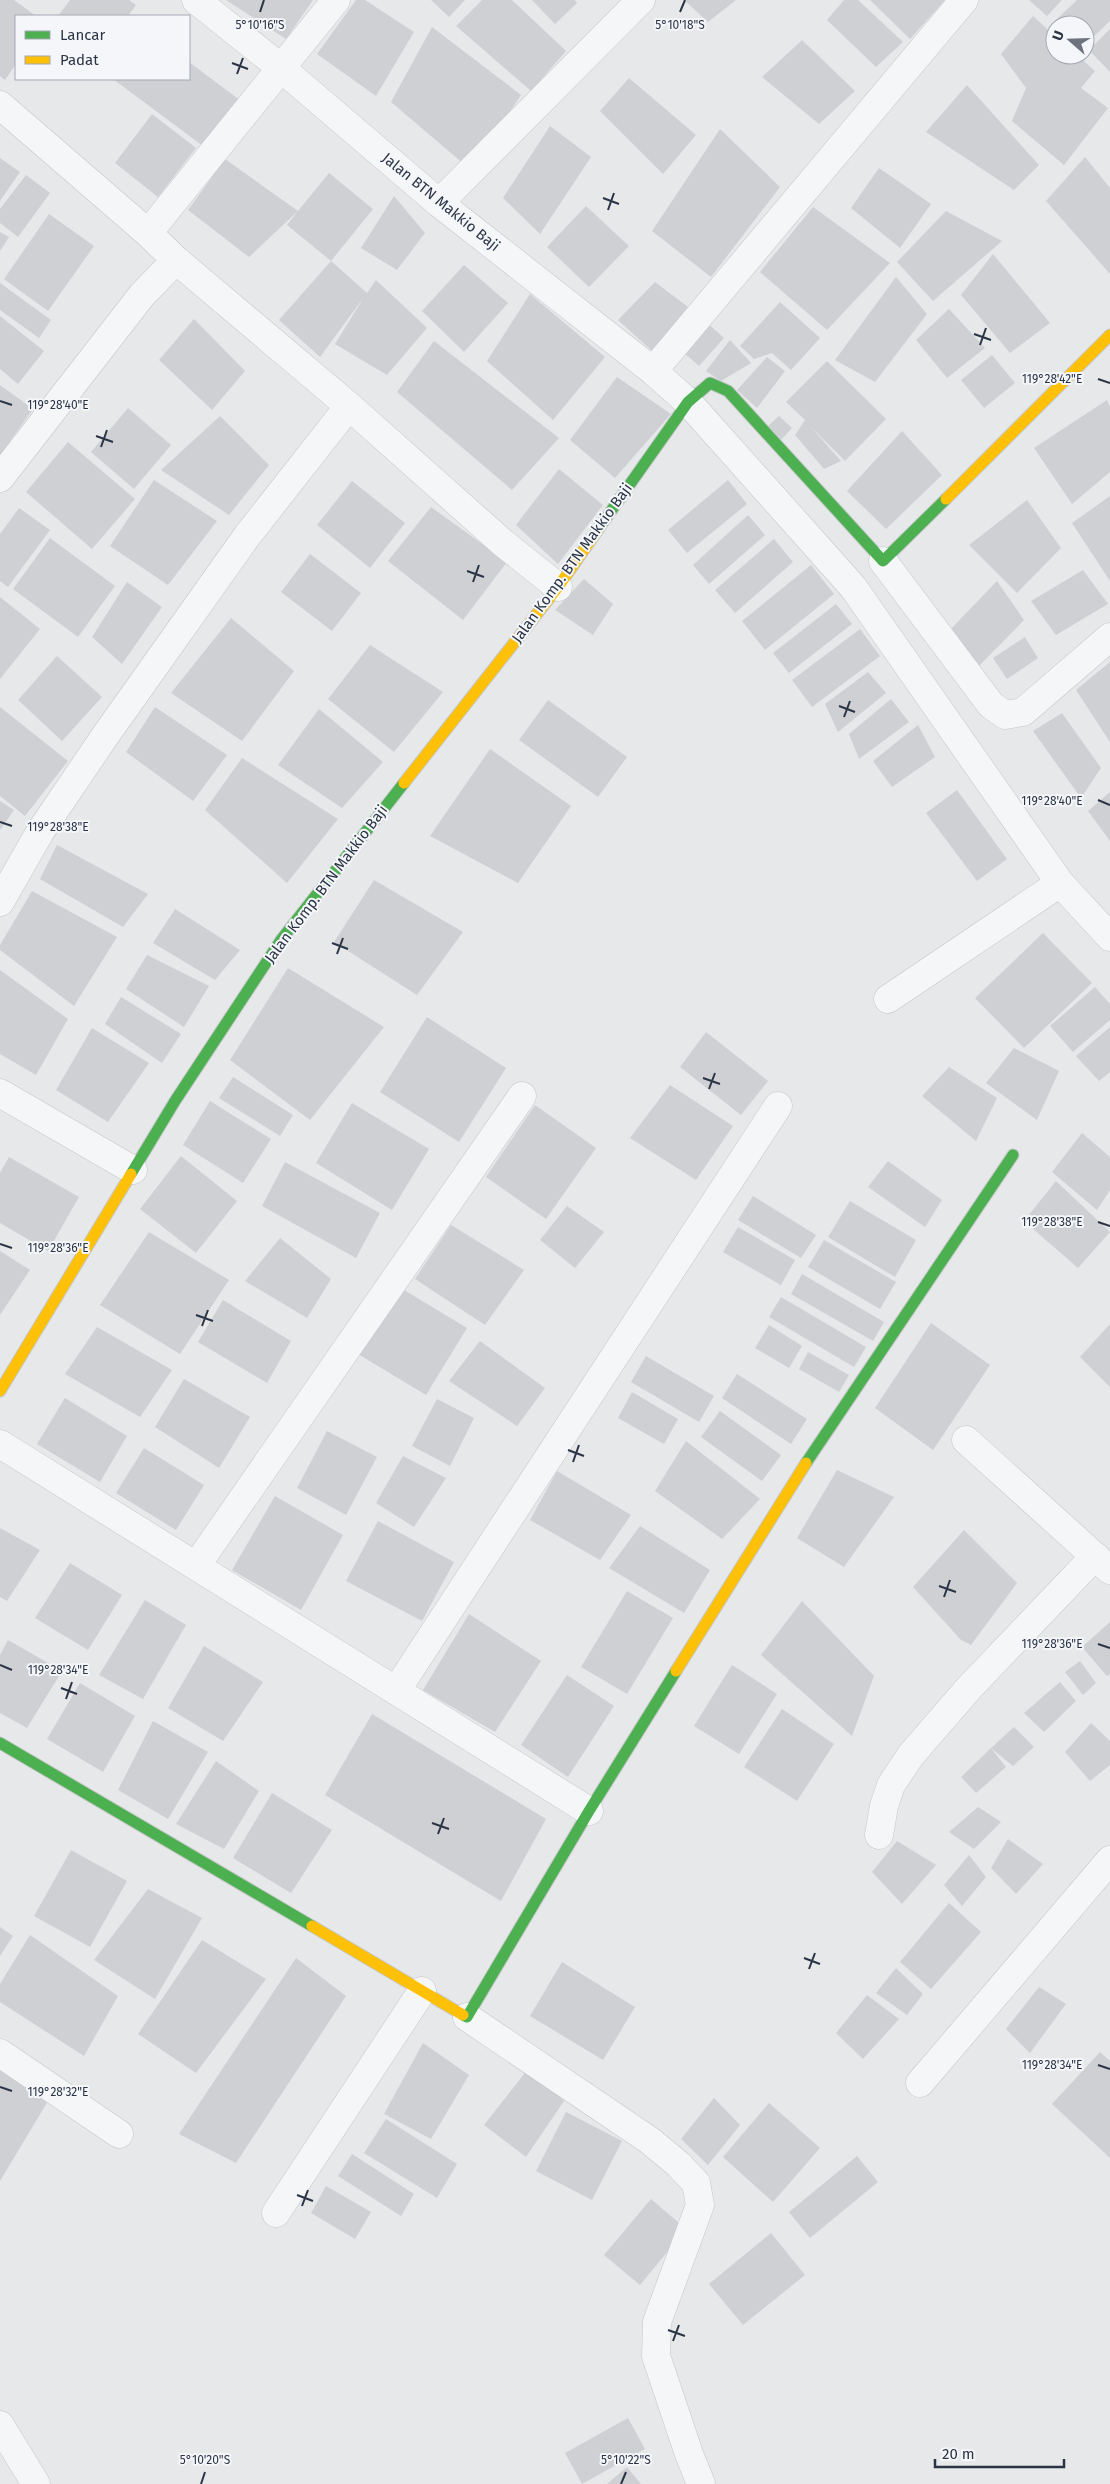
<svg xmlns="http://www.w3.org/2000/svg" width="1110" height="2484" font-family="'Fira Sans',sans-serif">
<rect width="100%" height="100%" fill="#e6e8ea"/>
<path fill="#ced0d3" d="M0,0H14L36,16H16V64L5,80L0,76Z
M70,0H129L136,5L128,16H58Z
M226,0H313L286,39Z
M356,0H365L414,32L376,96L317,54Z
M431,0H465L449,17Z
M482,0H512L566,51L531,91L456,26Z
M532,0H575L577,3L555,24Z
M684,0H736L708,22Z
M844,0H858L903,42L876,67L827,20Z
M870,0H945L910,39Z
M1029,0H1062L1047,16Z
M1077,0H1110V21L1085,45V25H1060L1056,20Z
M1033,16L1055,36V55H1077L1095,71L1081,88L1108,108L1064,165L1012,121L1026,88L1001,54Z
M432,27L521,95L471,170L391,102Z
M1110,29V72L1089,50Z
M802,40L855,91L819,124L762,77Z
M189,62L241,101L207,149L113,79H189Z
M629,78L696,135L663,174L600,111Z
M967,85L1039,165L1014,190L926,132Z
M152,114L196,148L158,197L115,163Z
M550,126L591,157L540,234L503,198Z
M720,129L780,187L711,277L652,231Z
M1085,157L1110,188V274L1046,201Z
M0,158L20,172L0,201Z
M225,159L298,211L329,173L373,209L331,261L287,225L298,211L249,257L188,210Z
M879,168L931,204L900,248L851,208Z
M26,175L50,193L18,237L0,223V209Z
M394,196L425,233L397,270L361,248Z
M586,206L629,246L589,287L547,247Z
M813,207L890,263L827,330L760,272Z
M946,211L1002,241L933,301L897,262Z
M49,214L94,246L48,311L4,279Z
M0,232L9,237L0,251Z
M993,254L1050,323L1010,353L961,295Z
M331,261L367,293L376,280L427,328L387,375L335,344L364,297L320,357L279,320Z
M464,265L508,303L464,352L422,311Z
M896,277L927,314L875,382L835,360Z
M655,282L696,313L660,358L618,320Z
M0,283L51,320L39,338L0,310Z
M530,294L605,357L553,420L487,361Z
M780,302L820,338L791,370L772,353L754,359L740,346Z
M949,309L985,348L947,378L916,340Z
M0,316L44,351L18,384L0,369Z
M194,319L245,371L212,410L159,360Z
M705,321L724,338L699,366L683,352Z
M730,340L751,363L721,381L706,371Z
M434,341L559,438L512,490L397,392Z
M992,355L1015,383L984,408L961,380Z
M767,357L785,371L757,408L737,390Z
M827,361L886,419L845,461L811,427L841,461L824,469L795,435L805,420L786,402Z
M617,377L671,414L615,478L570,440Z
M0,385L33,409L0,455Z
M1107,400L1110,407V472L1072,504L1034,448Z
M128,408L171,445L134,489L91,452Z
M220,416L269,465L229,515L161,470Z
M779,416L792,428L780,441L768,426Z
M902,431L942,475L886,529L847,491Z
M68,442L135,499L92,549L26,492Z
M559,469L603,505L558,564L516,525Z
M154,480L217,521L168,585L110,546Z
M728,480L747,504L687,553L668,530Z
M352,481L405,523L370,568L317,525Z
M1110,496V581L1072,523Z
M1027,500L1061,548L1017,593L969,545Z
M431,507L507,562L463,620L388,561Z
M19,508L50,530L8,587L0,581V534Z
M748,515L765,535L709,584L693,565Z
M50,538L115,586L78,637L13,589Z
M774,539L793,562L735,613L715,590Z
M310,554L361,593L332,631L281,592Z
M811,565L834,594L765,650L742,621Z
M1083,570L1108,604L1056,635L1031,601Z
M584,579L613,604L593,635L555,610Z
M997,581L1024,620L976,669L948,632Z
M127,582L162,607L122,664L92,637Z
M0,597L40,629L0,679Z
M836,604L852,624L789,673L773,653Z
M231,618L294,671L242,741L171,693Z
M860,629L880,656L812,707L792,680Z
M1025,637L1038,658L1007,679L993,658Z
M370,645L443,692L394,752L328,699Z
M57,656L102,697L62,741L18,700Z
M1110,662V742L1076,690Z
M868,672L886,693L838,732L825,704Z
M891,699L909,722L859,759L849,734Z
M548,700L627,757L598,797L519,740Z
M0,707L68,761L25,816L0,796Z
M155,707L227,755L193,801L126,752Z
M319,709L383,762L342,808L278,765Z
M1062,713L1101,768L1081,798L1033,731Z
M918,725L935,757L892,787L873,761Z
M490,749L571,806L518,883L430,836Z
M242,758L338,819L287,883L205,810Z
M957,790L1007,859L977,881L926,813Z
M1110,792V841L1088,811Z
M0,801L14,810L0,830Z
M57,845L148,894L123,927L40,879Z
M374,880L463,932L417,995L334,942Z
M32,891L117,937L74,1006L0,950V945Z
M175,909L240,950L215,980L153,943Z
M1043,933L1092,983L1024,1048L975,998Z
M147,955L209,986L184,1027L126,989Z
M288,968L384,1027L310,1120L230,1060Z
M0,970L68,1019L36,1075L0,1054Z
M1095,987L1110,1004V1020L1073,1052L1050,1026Z
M121,997L181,1034L162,1063L105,1024Z
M427,1017L506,1068L459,1142L380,1092Z
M1110,1027V1072L1099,1081L1076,1056Z
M92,1028L149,1063L108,1122L56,1090Z
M706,1032L768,1081L741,1115L680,1067Z
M1014,1048L1059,1071L1037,1120L986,1083Z
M949,1067L997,1098L976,1141L922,1096Z
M233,1077L293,1115L280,1136L219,1098Z
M670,1085L733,1126L696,1180L630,1138Z
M210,1101L271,1139L243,1183L183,1145Z
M352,1103L429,1149L392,1210L316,1163Z
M535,1105L596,1148L546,1219L486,1177Z
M1082,1133L1110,1157V1190L1097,1210L1052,1172Z
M181,1156L237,1201L196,1253L140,1209Z
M9,1157L79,1197L48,1251L0,1223V1173Z
M888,1161L942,1200L925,1227L868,1187Z
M285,1162L380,1213L356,1258L262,1206Z
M1056,1181L1110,1232L1078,1268L1024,1221Z
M753,1196L816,1235L801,1258L738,1220Z
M850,1201L916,1240L895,1277L828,1237Z
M567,1206L604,1232L575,1268L540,1240Z
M451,1225L524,1270L485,1325L415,1279Z
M738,1227L795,1260L781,1285L723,1252Z
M149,1232L229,1280L180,1354L100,1305Z
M280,1238L331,1279L307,1318L245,1281Z
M824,1240L896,1282L880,1309L808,1267Z
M0,1251L30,1270L0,1315Z
M802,1274L884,1322L873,1341L791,1294Z
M399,1287L467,1328L426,1395L358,1354Z
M781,1297L866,1347L854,1367L769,1317Z
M223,1300L291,1341L267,1383L198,1342Z
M931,1323L990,1365L933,1450L875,1408Z
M1110,1324V1387L1080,1357Z
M769,1325L802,1346L789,1368L755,1348Z
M97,1327L172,1370L140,1417L65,1374Z
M480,1341L545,1388L517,1426L449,1381Z
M808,1352L849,1375L839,1392L799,1369Z
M646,1356L714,1396L699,1422L631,1382Z
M737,1374L807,1419L791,1444L722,1398Z
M184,1379L250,1417L219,1468L155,1427Z
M632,1392L678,1419L664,1444L618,1418Z
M65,1398L127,1436L100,1482L37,1444Z
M437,1399L474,1418L450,1466L412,1446Z
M720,1411L781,1455L762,1481L701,1437Z
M327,1431L377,1457L346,1515L297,1488Z
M686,1441L760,1499L722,1539L655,1491Z
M144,1448L204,1485L176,1530L116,1493Z
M403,1456L446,1478L414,1527L376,1503Z
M837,1470L894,1497L844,1567L797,1538Z
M557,1471L631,1515L600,1560L530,1520Z
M275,1496L343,1535L301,1610L232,1570Z
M378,1521L454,1562L422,1621L346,1581Z
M640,1526L710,1570L684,1613L609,1568Z
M0,1528L40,1550L7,1601L0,1597Z
M964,1530L1017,1583L971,1645L961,1640L913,1587Z
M70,1563L122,1595L88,1650L35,1618Z
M627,1591L673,1618L627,1694L581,1667Z
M145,1600L186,1625L143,1699L99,1675Z
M802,1601L874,1676L852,1736L761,1655Z
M469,1614L541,1661L495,1732L423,1690Z
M1110,1622V1674L1107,1676L1082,1647Z
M8,1640L62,1671L27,1728L0,1713V1655Z
M204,1646L263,1682L223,1741L168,1708Z
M1080,1661L1096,1683L1083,1695L1065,1672Z
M732,1665L777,1694L739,1754L694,1726Z
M567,1675L614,1706L568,1777L521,1745Z
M1060,1682L1076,1701L1044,1732L1024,1713Z
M80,1683L135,1716L103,1772L47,1739Z
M782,1709L834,1744L797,1801L744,1767Z
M372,1714L546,1819L501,1901L325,1795Z
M153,1721L208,1752L168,1819L118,1790Z
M1091,1723L1110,1741V1765L1090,1781L1065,1752Z
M1014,1727L1034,1747L1013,1766L991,1748Z
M991,1748L1006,1767L976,1793L961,1777Z
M216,1761L259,1791L224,1849L176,1824Z
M272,1793L332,1830L291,1893L233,1858Z
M978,1807L1001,1822L974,1849L949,1832Z
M1008,1839L1043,1864L1016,1894L991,1868Z
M897,1841L936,1865L902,1904L872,1872Z
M71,1850L127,1881L90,1947L34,1916Z
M969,1855L986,1877L962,1906L944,1885Z
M148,1889L202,1918L155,1999L94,1960Z
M949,1903L981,1932L931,1989L900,1962Z
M0,1927L13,1936L0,1956Z
M30,1935L118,1996L84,2056L0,2002V1984Z
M202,1940L266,1979L196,2073L138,2034Z
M296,1958L346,1996L236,2163L179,2134Z
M562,1962L635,2007L603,2060L530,2016Z
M896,1968L923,1994L907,2015L876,1993Z
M1039,1987L1066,2004L1030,2053L1006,2029Z
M867,1995L899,2019L863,2059L836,2033Z
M423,2043L469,2075L431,2139L384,2114Z
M1100,2052L1110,2061V2158L1052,2104Z
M0,2066L51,2096L0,2181Z
M528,2069L564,2101L526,2157L484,2125Z
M714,2098L740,2125L708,2165L681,2139Z
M769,2103L820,2148L773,2202L723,2157Z
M566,2112L622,2141L592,2200L536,2171Z
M386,2119L457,2164L437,2198L364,2153Z
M352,2154L414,2194L401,2216L338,2176Z
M857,2156L878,2182L810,2238L789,2212Z
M326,2186L371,2212L355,2239L311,2213Z
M651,2199L686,2229L640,2285L604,2255Z
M771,2233L805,2275L743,2325L709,2284Z
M628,2418L645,2449L582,2484L565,2453Z
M627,2467L641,2484H607Z"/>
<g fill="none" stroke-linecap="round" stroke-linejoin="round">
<g stroke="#c4c6c8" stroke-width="29">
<path id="street" d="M196,0L281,68L439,203L653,371L688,402L853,587L1060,883L1110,937
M0,105L148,233L176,260L349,406L503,543L558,587
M439,203L641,0
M148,233L336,0
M653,371L964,0
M0,478L142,295L176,260
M883,561L991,705L1005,715L1023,712L1110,637
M0,902L40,832L105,736L247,536L349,406
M888,999L1060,883
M0,1093L133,1170
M966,1440L1110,1570
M0,1444L589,1811
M196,1566L522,1096
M396,1691L778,1106
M879,1835L884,1806L891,1785L911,1755L969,1688L1095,1556
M467,2017L649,2140L678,2164L696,2183L700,2205L657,2322L656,2356L689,2454L701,2484
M0,2053L119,2134
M920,2083L1110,1860
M276,2213L422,1991
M0,2425L36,2484"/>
</g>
<g stroke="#c4c6c8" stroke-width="13">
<path id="fast" d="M599,528L688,402L710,383L728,391L883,561L946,499
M131,1174L175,1101L281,940L404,783
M806,1463L1013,1155
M0,1743L312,1926
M463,2015L467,2017L589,1811L676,1671"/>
</g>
<g stroke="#c4c6c8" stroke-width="13">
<path id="slow" d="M946,499L1110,335
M404,783L558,587L599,528
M0,1391L131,1174
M676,1671L806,1463
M312,1926L463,2015"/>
</g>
<use href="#street" stroke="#f5f6f7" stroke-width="28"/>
<use href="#fast" stroke="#4caf50" stroke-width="11"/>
<use href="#slow" stroke="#ffc107" stroke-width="11"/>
</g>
<path fill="none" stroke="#2b3445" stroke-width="2" d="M260,12L264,0M680,12L685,0M232,63L248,69M237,74L243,58M603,198L619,204M608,210L614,193M974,334L991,340M980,345L986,328M1098,379L1110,383M0,401L12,405M96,436L113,442M101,447L107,430M467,571L484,577M473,582L479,565M839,706L855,712M844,717L850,701M1098,800L1110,805M0,822L12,826M332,943L348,949M337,954L343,938M703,1078L720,1084M709,1089L715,1073M1098,1222L1110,1226M0,1244L12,1248M196,1315L213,1321M202,1326L208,1310M568,1450L584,1456M573,1462L579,1445M939,1586L956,1592M944,1597L950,1580M1098,1644L1110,1648M0,1665L12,1670M61,1688L77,1694M66,1699L72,1682M432,1823L449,1829M438,1834L444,1818M804,1958L820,1964M809,1969L815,1953M1098,2065L1110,2069M0,2087L12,2091M297,2195L313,2201M302,2206L308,2190M668,2330L685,2336M673,2341L679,2325M201,2484L205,2472M621,2484L626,2472"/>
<g text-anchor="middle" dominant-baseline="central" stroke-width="4" stroke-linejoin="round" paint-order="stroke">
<g font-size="15" fill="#2b3445" stroke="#f4f6f9">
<text transform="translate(441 202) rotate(39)">Jalan BTN Makkio Baji</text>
<text transform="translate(572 563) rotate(-54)">Jalan Komp. BTN Makkio Baji</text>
<text transform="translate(326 884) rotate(-53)">Jalan Komp. BTN Makkio Baji</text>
</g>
</g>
<g font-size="12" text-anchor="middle" fill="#2b3445" stroke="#f4f6f9" stroke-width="4" stroke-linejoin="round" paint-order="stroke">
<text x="260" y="29">5°10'16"S</text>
<text x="680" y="29">5°10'18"S</text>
<text x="1052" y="383">119°28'42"E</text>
<text x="58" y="409">119°28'40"E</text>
<text x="1052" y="805">119°28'40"E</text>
<text x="58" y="831">119°28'38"E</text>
<text x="1052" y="1226">119°28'38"E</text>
<text x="58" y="1252">119°28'36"E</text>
<text x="1052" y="1648">119°28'36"E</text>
<text x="58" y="1674">119°28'34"E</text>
<text x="1052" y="2069">119°28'34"E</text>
<text x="58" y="2096">119°28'32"E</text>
<text x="205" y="2464">5°10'20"S</text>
<text x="626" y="2464">5°10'22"S</text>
</g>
<rect x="15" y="15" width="175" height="65" fill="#f4f6f9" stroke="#a4a8b1"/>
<rect x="25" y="31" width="25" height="8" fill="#4caf50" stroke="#a4a8b1"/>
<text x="60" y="40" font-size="15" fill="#2b3445">Lancar</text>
<rect x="25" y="56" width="25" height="8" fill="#ffc107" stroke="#a4a8b1"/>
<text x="60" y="65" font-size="15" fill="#2b3445">Padat</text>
<g transform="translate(1070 40) rotate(290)"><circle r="24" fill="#f4f6f9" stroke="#a4a8b1"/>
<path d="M0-4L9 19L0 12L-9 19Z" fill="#6c737f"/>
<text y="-8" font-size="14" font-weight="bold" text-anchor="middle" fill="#2b3445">U</text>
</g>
<path d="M935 2459v8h129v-8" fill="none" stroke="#2b3445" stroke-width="2.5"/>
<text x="942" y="2459" font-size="15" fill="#2b3445" stroke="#f4f6f9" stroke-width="4" paint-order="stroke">20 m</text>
</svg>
